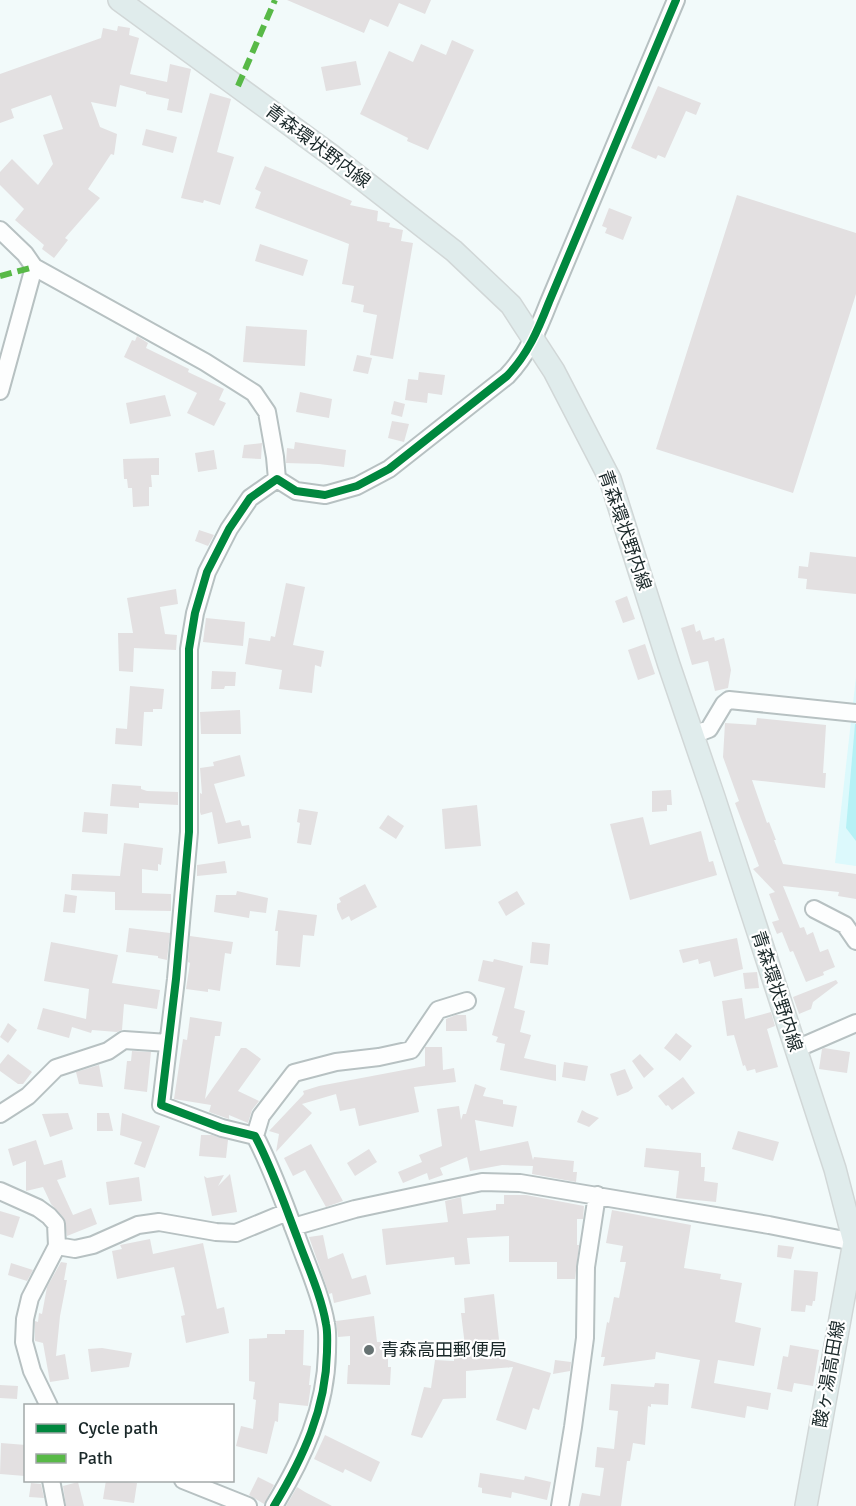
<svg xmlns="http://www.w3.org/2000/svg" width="856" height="1506" font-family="Signika,'Noto Sans JP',sans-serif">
<rect width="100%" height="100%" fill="#f2fafa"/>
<path fill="#dcf9fc" d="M856,677V866L835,863Z"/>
<path fill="#b6f1f5" d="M855,724H856V841L846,828Z"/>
<path fill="#e3e0e1" d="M287,0H431L425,14L399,3L388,27L370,19L364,33Z
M118,26L130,28L129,35L139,38L130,74L167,82L170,64L191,69L182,113L167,110L169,99L146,94V92L120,85L116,107L91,102L100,127L117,134L114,155L111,154L88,189L100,198L65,238L68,240L54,258L42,249L44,245L15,220L24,209L0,185V172L12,159L38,185L53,164L43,135L63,129L51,95L11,109L14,118L0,123V74L101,38L103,28L117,31Z
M452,40L474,50L428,150L407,141L408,138L360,114L389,51L413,62L421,44L446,55Z
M356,61L361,85L326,91L321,67Z
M658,86L701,103L696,115L686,111L665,158L658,155L656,159L631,148Z
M210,93L231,99L217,152L234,157L220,205L204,200L203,203L181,198Z
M146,129L177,137L173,153L142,145Z
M265,166L352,201L350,205L378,211L377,221L390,223L389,227L403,230L401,241L413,243L393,359L370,355L377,315L363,312L364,305L351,302L354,286L342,284L349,244L255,208L261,192L255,189Z
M737,195L856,233V294L793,493L656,449Z
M609,208L632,217L623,240L605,233L607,228L602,226Z
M260,244L308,260L303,276L255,261Z
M246,326L307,330L305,366L243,362Z
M137,336L148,343L146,348L189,369L188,372L224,389L219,400L226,403L214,426L187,413L197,393L124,357L132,340L135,341Z
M357,355L372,358L368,374L353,371Z
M419,372L445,375L442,395L428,393L427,403L405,400L408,379L418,380Z
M300,392L332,399L329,418L296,412Z
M165,395L171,416L130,424L126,403Z
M394,401L405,404L402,417L391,414Z
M392,421L409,424L404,442L388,438Z
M295,442L346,450L344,467L319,464L286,463L287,448L294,449Z
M262,443L261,459L242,458L244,445Z
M214,450L217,469L198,472L195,453Z
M159,458V475H151L152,487H149V506L133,507L132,488H128L127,479H124L123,459Z
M199,530L214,535L208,546L195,541Z
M810,552L856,557V594L806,589L807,579L798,578L799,566L808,567Z
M286,583L305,587L293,645L324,651L321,667L315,665L312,693L279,689L282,670L245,664L249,638L270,641L271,636L275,637Z
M176,589L178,604L160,607L165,634L177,635L176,650L134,648L133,672L119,671L118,633H133L127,598Z
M627,596L635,619L623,623L615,601Z
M206,618L245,622L243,646L203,642Z
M694,624L696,632L700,630L703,640L714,637L715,641L724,638L731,670L728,688L715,691L708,661L692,665L681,628Z
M645,644L655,674L638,680L628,650Z
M212,671L236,672L235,686H225L224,689H211Z
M130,686L164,689L162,709H153V712H144L142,746L115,744L116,728L127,729Z
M240,710L241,734H201L200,712Z
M757,718L826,725L823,773H826L825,788L752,780L767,823L769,822L776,840H774L783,864L856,874V899L838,896L839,892L783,886L800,928L804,927L807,935L813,932L820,952L828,949L835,967L823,972L824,975L806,982L793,951L790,952L782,932L777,934L772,922L779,920L769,894L775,892L753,869L759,866L735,803L739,801L723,757L725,723L756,725Z
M240,755L245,776L214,784L226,823L240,820L242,826L249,825L251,838L218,844L212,812L201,815L200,812V793L202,794L200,768L214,766L213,762Z
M112,784L141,786V789L147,791L178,792V805L139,803V808L110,806Z
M671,790L672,805H667V811L652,812V791Z
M477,805L481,846L445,849L442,809Z
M299,809L318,812L311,845L297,843L300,823L297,822Z
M84,812L108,814L107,834L82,832Z
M388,815L404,826L396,839L379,828Z
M643,817L650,845L701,831L709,862L713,861L717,875L630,900L610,824Z
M124,843L163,848L161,865L158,864V871L142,869V893L171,894V911L115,910V892L71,890L72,874L120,876Z
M225,861L227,873L197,876V865Z
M365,884L377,907L351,921L349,916L342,920L337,909V904L341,902L339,898Z
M237,891L268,898L266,913L250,911L249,918L214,912L216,895H236Z
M517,891L525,904L506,916L498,902Z
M65,894L77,896L75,913L63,912Z
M278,910L317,915L314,936L303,935L300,967L276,965L278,931H275Z
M129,928L170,933L167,960L158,958V956L126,952Z
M190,936L233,942L231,954L225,953L220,991L208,989V992L186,989L190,963L188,962Z
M737,938L743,969L714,977L710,961L699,964L698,959L683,963L679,950Z
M51,942L118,955L112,983L160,990L157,1009L124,1004L122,1030L117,1032L92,1030L91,1033L72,1027L69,1038L37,1029L43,1008L86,1019L89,989L44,981Z
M532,942L550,944L548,965L530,963Z
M494,959L523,966L514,1008L525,1011L520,1032L531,1035L524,1058L556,1065V1081L500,1070L505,1044L496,1042L498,1037L492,1035L505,988L478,981L483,960L493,962Z
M757,972L759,988L745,989L743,973Z
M836,980L838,983L813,1002L811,1009L799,1014L793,997Z
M742,998L745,1019L771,1012L775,1026L767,1029L778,1067L756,1073L755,1069L747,1071L745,1065L743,1066L734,1035L727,1036L722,1001Z
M456,1015H466L467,1031H446V1019Z
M190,1017L222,1022L220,1036H215L205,1099L241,1048H246L261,1059L238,1091L259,1101L252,1110L248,1123L229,1115V1119L209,1112L211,1105L174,1099L183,1039L187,1040Z
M8,1023L17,1030L8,1043L0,1037Z
M676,1033L692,1046L680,1061L664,1048Z
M425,1047H442L443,1070L454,1068L456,1082L414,1087L419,1112L359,1126L355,1108L340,1111L336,1094L302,1104L312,1113L276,1152L279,1134L269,1131L304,1094L303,1091L319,1086L425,1066Z
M824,1048L850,1052L847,1073L819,1069L822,1049Z
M132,1051L151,1052L147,1092L124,1089L127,1061H131Z
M8,1054L32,1072L23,1084H18L0,1071V1064Z
M640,1054L654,1069L644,1078L632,1061Z
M564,1062L588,1066L585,1081L562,1077Z
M99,1065L103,1087L79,1084L76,1072Z
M625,1069L633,1088L628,1092L617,1096L610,1074Z
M683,1077L695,1093L672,1110L668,1105L666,1106L658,1096Z
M475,1084L486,1088L483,1096L503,1100V1104L517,1106L513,1127L475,1120L480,1151L528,1141L533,1160L534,1157L574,1161L573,1172H577L576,1182L532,1174L533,1166L502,1165L470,1171L467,1157L440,1168L443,1175L429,1180L427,1173L403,1183L398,1172L422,1162L419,1155L442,1146L437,1109L459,1106L461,1120L463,1114H466Z
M582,1110L587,1113L599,1118L589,1127L577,1122Z
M68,1113L73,1129L50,1137L42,1114Z
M97,1113H109L113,1131H97Z
M122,1113L160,1126L145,1168L134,1164L142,1142L120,1135Z
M738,1131L779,1142L773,1161L732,1149Z
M201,1135H212L228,1140L226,1158L199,1156Z
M36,1140L44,1165L62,1160L66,1177L57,1180L73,1215L91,1208L97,1224L67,1236L64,1218L51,1204L43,1187L26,1191V1161L13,1166L8,1149Z
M311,1144L343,1201L326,1207L305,1170L293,1176L284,1158Z
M646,1148L701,1153V1167H705L704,1181L718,1183L716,1202L676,1198L679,1171L644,1167Z
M369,1149L377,1162L355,1176L347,1163Z
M230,1174L237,1212L212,1216L204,1176L207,1178L224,1175L218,1186Z
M139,1177L142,1201L109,1205L106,1182Z
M504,1195H526L584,1206L583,1219H577V1245H579L575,1279H557V1262H509V1236L467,1238L470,1264L455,1265L454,1257L386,1265L382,1229L448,1222L445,1201L461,1197L463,1214L496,1210V1204H504Z
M612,1210L691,1225L684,1268L721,1274L720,1279L742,1283L735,1322L761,1328L754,1366L718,1360L714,1383L771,1393L768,1410L747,1406L745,1418L691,1408L700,1360L656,1352L655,1359L603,1366L605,1357H601L607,1322L609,1323L614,1297L619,1298L626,1262H620L623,1246L606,1243Z
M0,1211L20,1217L13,1238L0,1234Z
M323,1235L328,1259L343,1253L352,1279L366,1275L371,1294L334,1303L332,1293L329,1294L309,1237Z
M150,1239L153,1254L203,1243L217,1309L224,1307L229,1333L186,1343L181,1316L185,1315L174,1267L117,1279L112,1251L122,1249L120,1245Z
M778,1245L794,1247L791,1259L777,1257Z
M61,1262L67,1263L64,1280H67L60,1316L56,1356L65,1354L69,1379L50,1382L43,1343L35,1341V1321L38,1322L39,1313L42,1314L47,1287Z
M11,1263L33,1270L27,1281L8,1275Z
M794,1270L818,1272L815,1301H813L812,1306L806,1305L805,1312L791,1311Z
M494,1294L501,1358L551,1373L539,1410L533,1408L526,1430L496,1420L513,1367L466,1371V1398L443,1399L422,1438L411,1435L424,1387L431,1388L435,1360L454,1361V1346H465L461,1313H465L464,1298Z
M374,1316L377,1342H388V1367H391L390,1385L347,1384L348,1365H350V1336L338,1337L336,1321Z
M285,1330H304L303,1365L311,1366L309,1385H311L308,1406L279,1403L278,1422L275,1421L267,1454L236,1446L241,1426L253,1429L256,1400L253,1399L255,1382L249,1381V1339L267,1338V1334H285Z
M790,1345L819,1350L813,1386L794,1383L792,1392L777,1389L783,1356L788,1357Z
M102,1348L132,1353L129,1367L91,1372L88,1349Z
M555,1360L571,1362L570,1371L553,1374Z
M655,1383L669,1384L668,1405L651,1404V1407L648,1406L645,1445L633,1443L630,1461H627L621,1506H579L582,1493L600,1496L604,1468L595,1467L597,1447L614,1449L618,1411L609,1410L611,1384L654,1387Z
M0,1385L18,1386L17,1399L0,1398Z
M325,1435L380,1462L371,1482L345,1469L343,1473L314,1459Z
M1,1443L26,1445L25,1476L0,1474Z
M480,1473L524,1480L525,1476L551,1482L547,1500L512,1492L511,1498L482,1493V1488L478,1487Z
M258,1477L274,1485L264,1504L249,1495Z
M106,1480L137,1483L134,1503L103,1499Z
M78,1482L84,1506H66L63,1486Z
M31,1483L41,1484L44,1498L29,1497Z
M297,1487L305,1492L332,1506H286Z"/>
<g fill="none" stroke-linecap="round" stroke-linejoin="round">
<g stroke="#b7c1c2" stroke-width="20">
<path id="minor" d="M0,230L25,254L34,267L205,362L254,393L267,412L275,457L277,479
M0,391L34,267
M277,479L296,491L325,495L357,486L389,469L507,376C528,354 538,330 549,302L676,0
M693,735L709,729L724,704L729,700L856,713
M814,909L845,925L856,941
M796,1049L856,1023
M0,1114L28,1096L56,1068L108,1051L124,1040L168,1043
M255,1136L261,1116L294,1073L336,1062L379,1057L411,1050L438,1010L467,1001
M0,1191L38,1208L49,1216L56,1224L57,1246L30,1298L25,1319L24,1342L32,1371L49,1406
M293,1227L355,1209L482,1182L520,1183L769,1225L854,1242
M57,1246L75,1249L93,1245L138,1225L159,1222L216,1232L236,1233L287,1212
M51,1480L56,1506
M183,1480L248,1506
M274,1506C303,1458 326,1409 327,1352C327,1343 328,1333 326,1324C321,1295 307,1265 297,1237C284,1203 272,1168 255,1136L222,1128L161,1105L176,979L189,832V649L195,613L207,572L229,529L250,498L277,479
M560,1506L573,1427L585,1338L586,1267L597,1195"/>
</g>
<g stroke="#d1d7d7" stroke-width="24">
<path id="major" d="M119,0L331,155L454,251L511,305L554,371L610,479L669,665L714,797L835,1169L854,1242L806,1506"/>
</g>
<use href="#minor" stroke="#fdfefe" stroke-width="16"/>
<use href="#major" stroke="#e0ecec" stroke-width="21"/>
<path stroke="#58b947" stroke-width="6" stroke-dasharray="12 6" stroke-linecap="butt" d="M238,86L275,0
M0,276L34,267"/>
<g stroke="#fff" stroke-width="11">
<path id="cycleway" d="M274,1506C303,1458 326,1409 327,1352C327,1343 328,1333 326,1324C321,1295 307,1265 297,1237C284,1203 272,1168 255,1136L222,1128L161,1105L176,979L189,832V649L195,613L207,572L229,529L250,498L277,479L296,491L325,495L357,486L389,469L507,376C528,354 538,330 549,302L676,0"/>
</g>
<use href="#cycleway" stroke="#00873e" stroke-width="8"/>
</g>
<circle fill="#667272" stroke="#fff" stroke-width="2" cx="369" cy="1350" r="6"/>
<g text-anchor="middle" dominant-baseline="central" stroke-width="4.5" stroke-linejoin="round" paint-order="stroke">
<g font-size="18" fill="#1a2829" stroke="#fff">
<text transform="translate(318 146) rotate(37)">青森環状野内線</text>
<text transform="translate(625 530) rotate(71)">青森環状野内線</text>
<text transform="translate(777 991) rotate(72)">青森環状野内線</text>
<text transform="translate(829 1374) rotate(-80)">酸ヶ湯高田線</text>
</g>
<g font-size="18" fill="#1a2829" stroke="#fff" text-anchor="start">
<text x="381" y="1350">青森高田郵便局</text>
</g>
</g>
<rect x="24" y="1404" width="210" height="78" fill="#ffffff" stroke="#a3a9a9" stroke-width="1.5"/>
<rect x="36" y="1424" width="30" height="9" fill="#00873e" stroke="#a3a9a9" stroke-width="1.5"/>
<text x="78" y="1434" font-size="18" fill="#1a2829">Cycle path</text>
<rect x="36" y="1454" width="30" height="9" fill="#58b947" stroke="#a3a9a9" stroke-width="1.5"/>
<text x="78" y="1464" font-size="18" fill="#1a2829">Path</text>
</svg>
